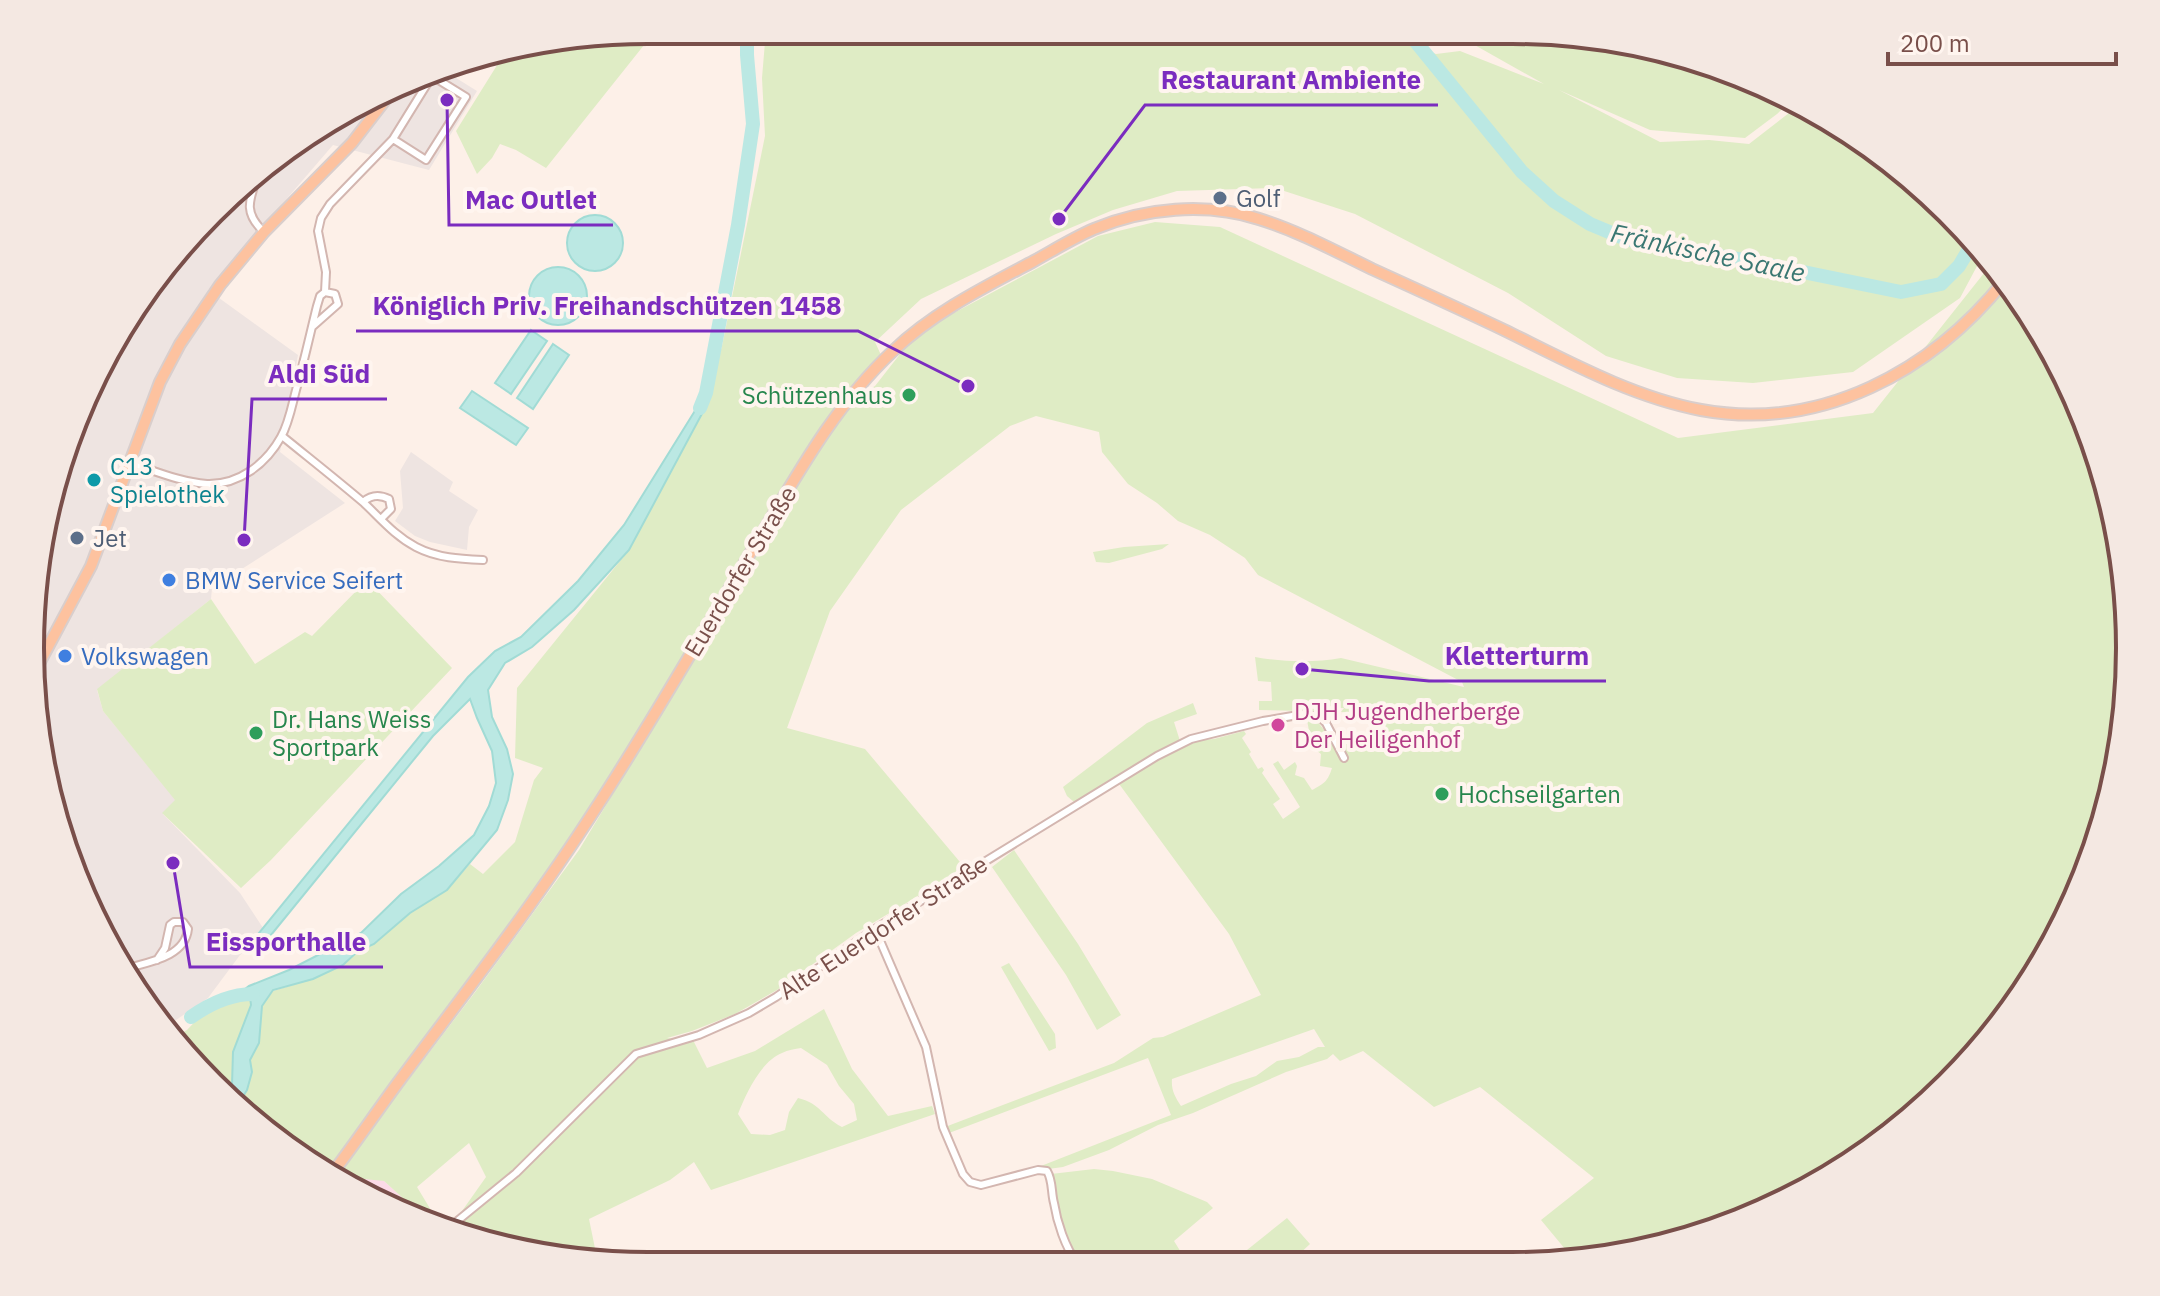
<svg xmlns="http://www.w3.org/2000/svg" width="2160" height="1296" font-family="'IBM Plex Sans',sans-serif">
<rect width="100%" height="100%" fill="#fdf0e8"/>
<path fill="#eee4e1" d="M440,68L477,91L429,170L333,145L208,290L298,355L280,452L345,503L212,588L211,599L97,690L103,711L176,800L163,814L240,893L267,934L240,955L208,998L163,1029L158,1025L63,847L30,648L63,450L134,304L272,157Z
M411,452L453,482L449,491L478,510L469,527L467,550L430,542L415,536L395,521L403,508L400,471Z"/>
<path fill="#fcdbe7" d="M354,1173L384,1181L405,1200L407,1212L346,1182Z"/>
<path fill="#dfecc5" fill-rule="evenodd" d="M648,30H656L546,168L516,150L500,144L492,158L477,174L456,131L504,54Z
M766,30L1378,31L1436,54L1460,51L1544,84L1464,39L1428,46L1415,31H1553L1711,63L1790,102L1777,114L1745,138L1650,130L1559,90L1660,142L1709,140L1749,144L1798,106L1856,134L1949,211L1984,253L1960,298L1853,372L1753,383L1677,378L1606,356L1508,293L1355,214L1275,188L1177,191L1113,210L1056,234L921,299L875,342L881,355L841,399L778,496L687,652L576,831L479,970L325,1172L304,1162L240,1101L247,1090L252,1072L250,1060L262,1006L273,991L313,979L343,965L358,951L374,944L410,913L447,890L470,864L483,874L515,842L534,780L543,768L515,758L517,688L629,550L704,410L722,346L765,136L762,78Z
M1155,222L1220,227L1678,438L1873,413L1992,263L2026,305L2083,412L2118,528L2130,648L2118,769L2083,885L2026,992L1949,1085L1821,1183L1711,1233L1592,1261H1575L1541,1220L1594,1178L1480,1087L1434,1107L1363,1051L1340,1061L1333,1054L1327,1059L1286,1072L1193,1113L1158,1125L1109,1150L1063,1167L1048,1169L1041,1166L1171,1115L1148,1058L949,1133L945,1127L1114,1063L1153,1038L1163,1037L1261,995L1229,934L1114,777L1074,802L1067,796L1063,787L1147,723L1193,703L1197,714L1174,722L1180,741L1156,752L1160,757L1198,740L1214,739L1244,731L1246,734L1242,738L1251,752L1249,754L1258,769L1262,767L1264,770L1262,773L1280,799L1273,804L1283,819L1300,807L1273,764L1278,761L1284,770L1295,762L1297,766L1295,775L1304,778L1312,790C1324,784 1328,781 1332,768L1320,766L1321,754L1312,747L1307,720L1317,721L1343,754L1339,734L1384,738L1386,715L1341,712L1344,708H1323L1319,714L1303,711L1259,710V701H1272L1271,682L1258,681L1255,657C1282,662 1314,663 1341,658L1464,687L1462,682L1258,575L1245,558L1210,535L1178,521L1157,503L1128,484L1102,452L1099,432L1036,416L1010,426L901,510L830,611L787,728L865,749L965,868L856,933L777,990L735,1014L692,1031L667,1038L693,1040L707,1068L755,1051L824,1009L852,1069L888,1116L932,1106L935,1114L711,1190L694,1162L670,1180L589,1219L598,1263L466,1236L462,1211L486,1177L469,1143L417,1187L443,1230L407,1212L405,1200L384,1181L354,1178L350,1184L337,1178L383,1113L476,991L579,850L834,426L855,397L875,386L904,349L933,324L1098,236ZM1314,1029L1325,1047H1318L1299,1057L1277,1061L1256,1076L1231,1084L1181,1106C1175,1097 1171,1090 1172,1079ZM801,1048L827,1065L839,1086L854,1104L857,1120L842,1127C821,1116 822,1104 798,1098L789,1112L785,1130L770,1135L751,1134L738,1114C746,1094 761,1061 782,1053C788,1050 795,1049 801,1048Z
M1169,544L1162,549L1109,563L1096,562L1093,552L1124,547Z
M367,580L452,668L271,860L241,888L162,813L175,800L103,711L97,689L211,599L255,664L305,632L312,636Z
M1014,850L1078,944L1121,1015L1097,1030L1066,975L992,867Z
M1009,963L1055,1034L1056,1048L1049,1051L1001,967Z
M250,997C253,1016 237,1034 233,1053C231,1065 235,1079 229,1091L173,1038L187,1030L207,1009Z
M1094,1169L1113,1171L1152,1179L1207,1202L1213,1208L1174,1241L1187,1262L1080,1263C1061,1242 1056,1201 1051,1174Z
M1287,1218L1310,1244L1296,1257L1299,1262H1232Z"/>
<path fill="#bbe8e3" stroke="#a1dbd5" stroke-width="2" d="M567 243a28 28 0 1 1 56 0a28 28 0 1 1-56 0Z
M529 296a29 29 0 1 1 58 0a29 29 0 1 1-58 0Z
M531,330L547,341L511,394L495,383Z
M553,344L569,355L533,409L517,398Z
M472,391L528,428L516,445L460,408Z
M706,393L704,410L629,550L574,610L532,647L505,663L488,690L492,717L507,749L513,774L508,800L497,830L447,890L410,913L374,944L358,951L343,965L313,979L273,990L262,1006L259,1043L250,1060L252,1072L247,1090L240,1101L229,1091L232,1085L233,1052L251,1005L250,997H235L249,986L289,970L361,933L401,894L439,866L474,835L489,806L496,783L492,751L477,718L470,699L433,736L262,946L255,948L254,939L468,677L495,651L521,637L578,581L624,525Z"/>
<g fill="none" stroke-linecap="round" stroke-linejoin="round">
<path stroke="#bbe8e3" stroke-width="14" d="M1407,31L1522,172L1554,201L1590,224L1626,239L1666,248L1744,260L1901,292L1941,284L1959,266L1974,241
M700,408L706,393L738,225L753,124L747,55V30
M191,1017C208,1005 231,994 253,994"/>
<g stroke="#d3b6b0" stroke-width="10">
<path id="street" d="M259,172C251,197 241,211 264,232
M312,327L338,304L335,294L325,292
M282,436C309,458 337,480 364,503C381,519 395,536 416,547C437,558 460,559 483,560
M130,463C155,471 180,482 207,484C239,485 266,464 281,437C289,423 292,405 296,390C304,362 310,334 317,306L320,296L325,292L326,272L318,231L321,218L330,204L393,139L432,76L466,97L426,160L393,139
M363,502C371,495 379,494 389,499L391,509L381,519
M875,929L926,1047L943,1127L963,1174L970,1182L981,1185L1038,1170L1047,1171C1053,1181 1051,1192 1054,1203C1057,1222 1065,1247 1077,1263
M128,968C149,962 185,957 188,929L183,922H174L170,925L165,948L157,960
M445,1231L516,1173L636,1054L699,1035L749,1013L776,997L875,929L1157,756L1191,739L1263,721L1304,714L1321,718L1326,723L1344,758"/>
</g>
<g stroke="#d9cecc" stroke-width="14">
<path id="primary" d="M34,673L91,566L160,382L180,344L220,285L264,232L352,143L389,95
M331,1175C354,1145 375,1114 397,1084C464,994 533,906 594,811C651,724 703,632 757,542C797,475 835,405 893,351C934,312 985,287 1034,261C1054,250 1073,238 1094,229C1144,208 1206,202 1259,219C1298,231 1335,251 1372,269C1416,289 1460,309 1504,330C1567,361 1632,397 1701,410C1821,432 1932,371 2005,280"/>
</g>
<use href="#street" stroke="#fff" stroke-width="6"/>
<use href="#primary" stroke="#fdc29f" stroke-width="10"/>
</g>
<g fill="#5c6f8a" stroke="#fff5ef" stroke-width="3">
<circle cx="1220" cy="198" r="8"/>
<circle cx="77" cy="538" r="8"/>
</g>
<g fill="#2e9e5b" stroke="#fff5ef" stroke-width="3">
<circle cx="909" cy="395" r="8"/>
<circle cx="256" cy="733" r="8"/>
<circle cx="1442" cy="794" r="8"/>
</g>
<circle fill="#0f9aa8" stroke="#fff5ef" stroke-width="3" cx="94" cy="480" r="8"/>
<g fill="#3f7fe0" stroke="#fff5ef" stroke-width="3">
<circle cx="169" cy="580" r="8"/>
<circle cx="65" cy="656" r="8"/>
</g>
<circle fill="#d1479c" stroke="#fff5ef" stroke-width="3" cx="1278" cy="725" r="8"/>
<g text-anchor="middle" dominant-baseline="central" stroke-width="8" stroke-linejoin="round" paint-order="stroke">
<g font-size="24" fill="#4e5e75" stroke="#fff5ef" text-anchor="start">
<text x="1236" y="198">Golf</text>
<text x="93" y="538">Jet</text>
</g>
<g font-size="24" fill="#27864d" stroke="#fff5ef" text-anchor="start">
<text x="893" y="395" text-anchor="end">Schützenhaus</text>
<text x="272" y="719">Dr. Hans Weiss<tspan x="272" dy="28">Sportpark</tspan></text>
<text x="1458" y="794">Hochseilgarten</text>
</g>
<g font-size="24" fill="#0d838f" stroke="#fff5ef" text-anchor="start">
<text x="110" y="466">C13<tspan x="110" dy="28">Spielothek</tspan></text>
</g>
<g font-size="24" fill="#794f4a" stroke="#fff5ef">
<text transform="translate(740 571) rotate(-59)">Euerdorfer Straße</text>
<text transform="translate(883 927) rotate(-33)">Alte Euerdorfer Straße</text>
</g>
<g font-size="24" fill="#366cbe" stroke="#fff5ef" text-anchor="start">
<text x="185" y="580">BMW Service Seifert</text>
<text x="81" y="656">Volkswagen</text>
</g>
<g font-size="24" fill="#b23c85" stroke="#fff5ef" text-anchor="start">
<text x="1294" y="711">DJH Jugendherberge<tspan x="1294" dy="28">Der Heiligenhof</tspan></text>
</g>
<g font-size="26" font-style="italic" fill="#3a7772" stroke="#fff5ef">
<text transform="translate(1708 252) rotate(12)">Fränkische Saale</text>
</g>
</g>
<path d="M0 0H2160V1296H0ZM648 44H1512A604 604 0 0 1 2116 648V648A604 604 0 0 1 1512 1252H648A604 604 0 0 1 44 648V648A604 604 0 0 1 648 44Z" fill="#f4e8e2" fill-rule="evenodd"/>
<path fill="none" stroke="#794f4a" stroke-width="4" d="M648 44H1512A604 604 0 0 1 2116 648V648A604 604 0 0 1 1512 1252H648A604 604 0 0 1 44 648V648A604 604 0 0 1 648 44Z"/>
<path fill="none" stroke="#7b2cbf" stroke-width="3" d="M1059 219L1145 105H1438M447 100L449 225H613M968 386L858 331H356M244 540L252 399H387M1302 669L1429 681H1606M173 863L190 967H383"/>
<g fill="#7b2cbf" stroke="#fff5ef" stroke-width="3">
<circle cx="1059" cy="219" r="8"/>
<circle cx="447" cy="100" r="8"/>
<circle cx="968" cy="386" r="8"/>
<circle cx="244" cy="540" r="8"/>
<circle cx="1302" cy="669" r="8"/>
<circle cx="173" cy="863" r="8"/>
</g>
<g font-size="26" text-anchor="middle" font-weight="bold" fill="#7b2cbf" stroke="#fff5ef" stroke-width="8" stroke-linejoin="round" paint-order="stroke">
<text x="1291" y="89">Restaurant Ambiente</text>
<text x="531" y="209">Mac Outlet</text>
<text x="607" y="315">Königlich Priv. Freihandschützen 1458</text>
<text x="319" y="383">Aldi Süd</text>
<text x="1517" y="665">Kletterturm</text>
<text x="286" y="951">Eissporthalle</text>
</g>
<path d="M1888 52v12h228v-12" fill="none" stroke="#794f4a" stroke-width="4"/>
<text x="1900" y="52" font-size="24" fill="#794f4a" stroke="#fff5ef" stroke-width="6" paint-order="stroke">200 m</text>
</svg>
